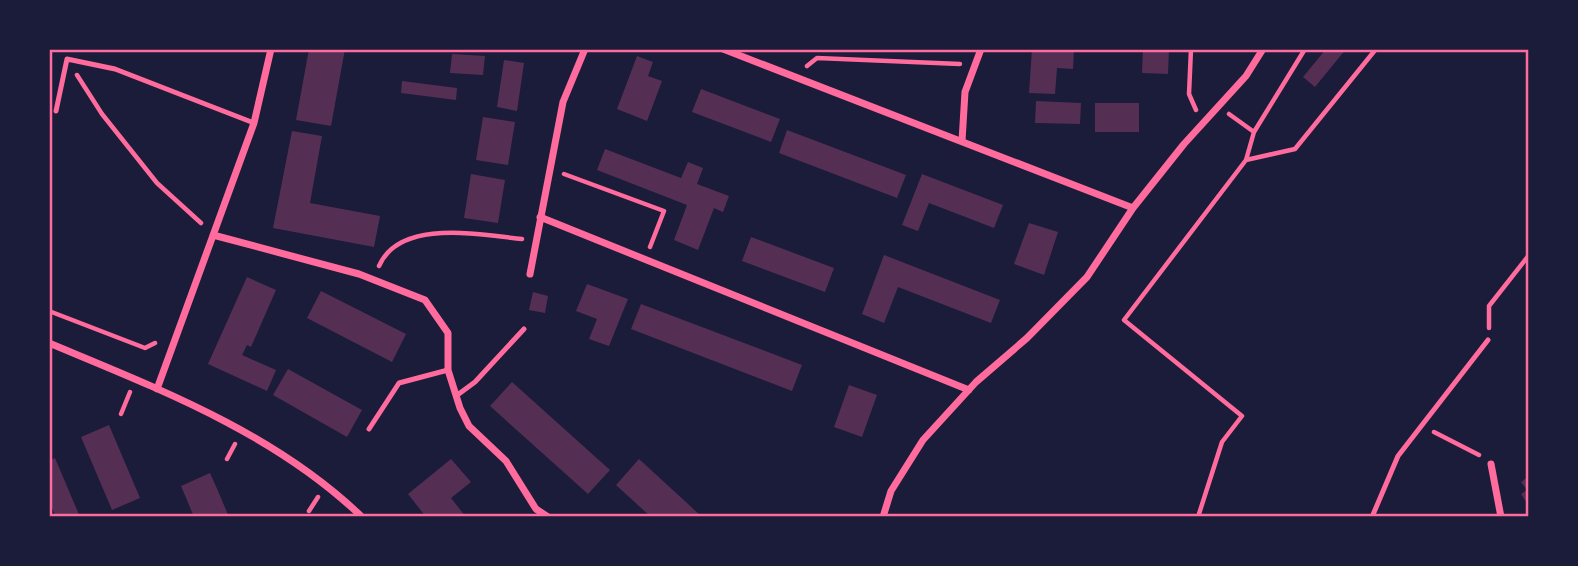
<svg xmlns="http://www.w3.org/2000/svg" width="1578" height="566" font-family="'PT Sans',sans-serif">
<rect width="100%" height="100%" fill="#1b1b3a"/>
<path fill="#542f53" d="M309,49H345L331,126L296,120Z
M1032,49H1074L1073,69L1057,68L1055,94L1029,93Z
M1143,49H1169L1168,74L1142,73Z
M1326,49H1346L1315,87L1303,77Z
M452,54L485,56L483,75L450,73Z
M637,56L653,62L648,76L662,81L647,121L617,109Z
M504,60L524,63L517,111L497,107Z
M402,81L457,88L456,100L401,93Z
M701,89L780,119L771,142L692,112Z
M1036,101L1081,103L1080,124L1035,123Z
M1095,103H1139V132H1095Z
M483,117L515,122L508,165L476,160Z
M787,130L906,175L897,198L779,153Z
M292,131L322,136L310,203L380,216L374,247L273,228Z
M605,149L681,178L688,162L703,168L697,184L729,196L723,212L714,208L698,250L674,240L687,205L597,170Z
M471,174L505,180L498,223L464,218Z
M922,174L1003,205L994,228L929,203L918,231L902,225Z
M1029,223L1058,232L1044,275L1014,264Z
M751,237L834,268L825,292L742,261Z
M884,255L1000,300L991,323L898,287L884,323L862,314Z
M247,277L276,290L251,347L247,345L242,355L276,370L267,391L208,364Z
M587,284L628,299L609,346L589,339L597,319L576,311Z
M321,291L406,334L392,362L307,318Z
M533,292L548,296L545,313L529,310Z
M641,304L802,365L792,391L631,329Z
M288,369L362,410L347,437L273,395Z
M512,382L610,470L588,494L490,406Z
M849,385L877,395L862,437L834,427Z
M109,425L140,498L112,510L81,437Z
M55,458L80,517H56L49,501V461Z
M451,459L471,482L451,498L466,517H426L408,494Z
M639,459L687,503L702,517H651L640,507L616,485Z
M210,473L218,491L229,517H194L181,486Z
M1529,476V506L1521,494L1527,490L1521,482Z"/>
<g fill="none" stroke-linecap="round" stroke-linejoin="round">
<path stroke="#ff6b9d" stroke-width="4.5" d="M1191,49L1189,94L1196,110
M807,66L817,58L960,64
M77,75L102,114L157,183L201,223
M1229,114L1254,132
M1246,160L1295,149L1376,49
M564,174L664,211L650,247
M379,266C400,218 481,235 522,239
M49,311L145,348L155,343
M1489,328V306L1529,255
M121,414L130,392
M1434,432L1479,455
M227,459L235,444
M309,511L318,497
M1198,517L1222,442L1242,416L1124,320L1246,160L1254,132L1305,49"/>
<path stroke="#ff6b9d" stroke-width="5" d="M56,111L67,59L115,69L254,123
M456,396L475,382L524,329
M369,429L399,383L448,370
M1372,517L1398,456L1488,340"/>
<path stroke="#ff6b9d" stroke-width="7" d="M723,49L1133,208
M962,141L965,92L981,49
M540,217L969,390
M213,235L359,274L425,300L448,333V370L460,408L469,426L506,461L536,509L548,517
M530,274L563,102L585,49
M49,343C159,389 275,433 362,517
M157,389L254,123L271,49
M1491,464L1501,517
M883,517L891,491L923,440L976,382L1027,338L1087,277L1133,208L1184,144L1246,76L1263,49"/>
</g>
<rect width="1578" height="566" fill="none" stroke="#1b1b3a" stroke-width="102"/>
<rect x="51" y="51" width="1476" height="464" fill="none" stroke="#ff6b9d" stroke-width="2.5"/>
</svg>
